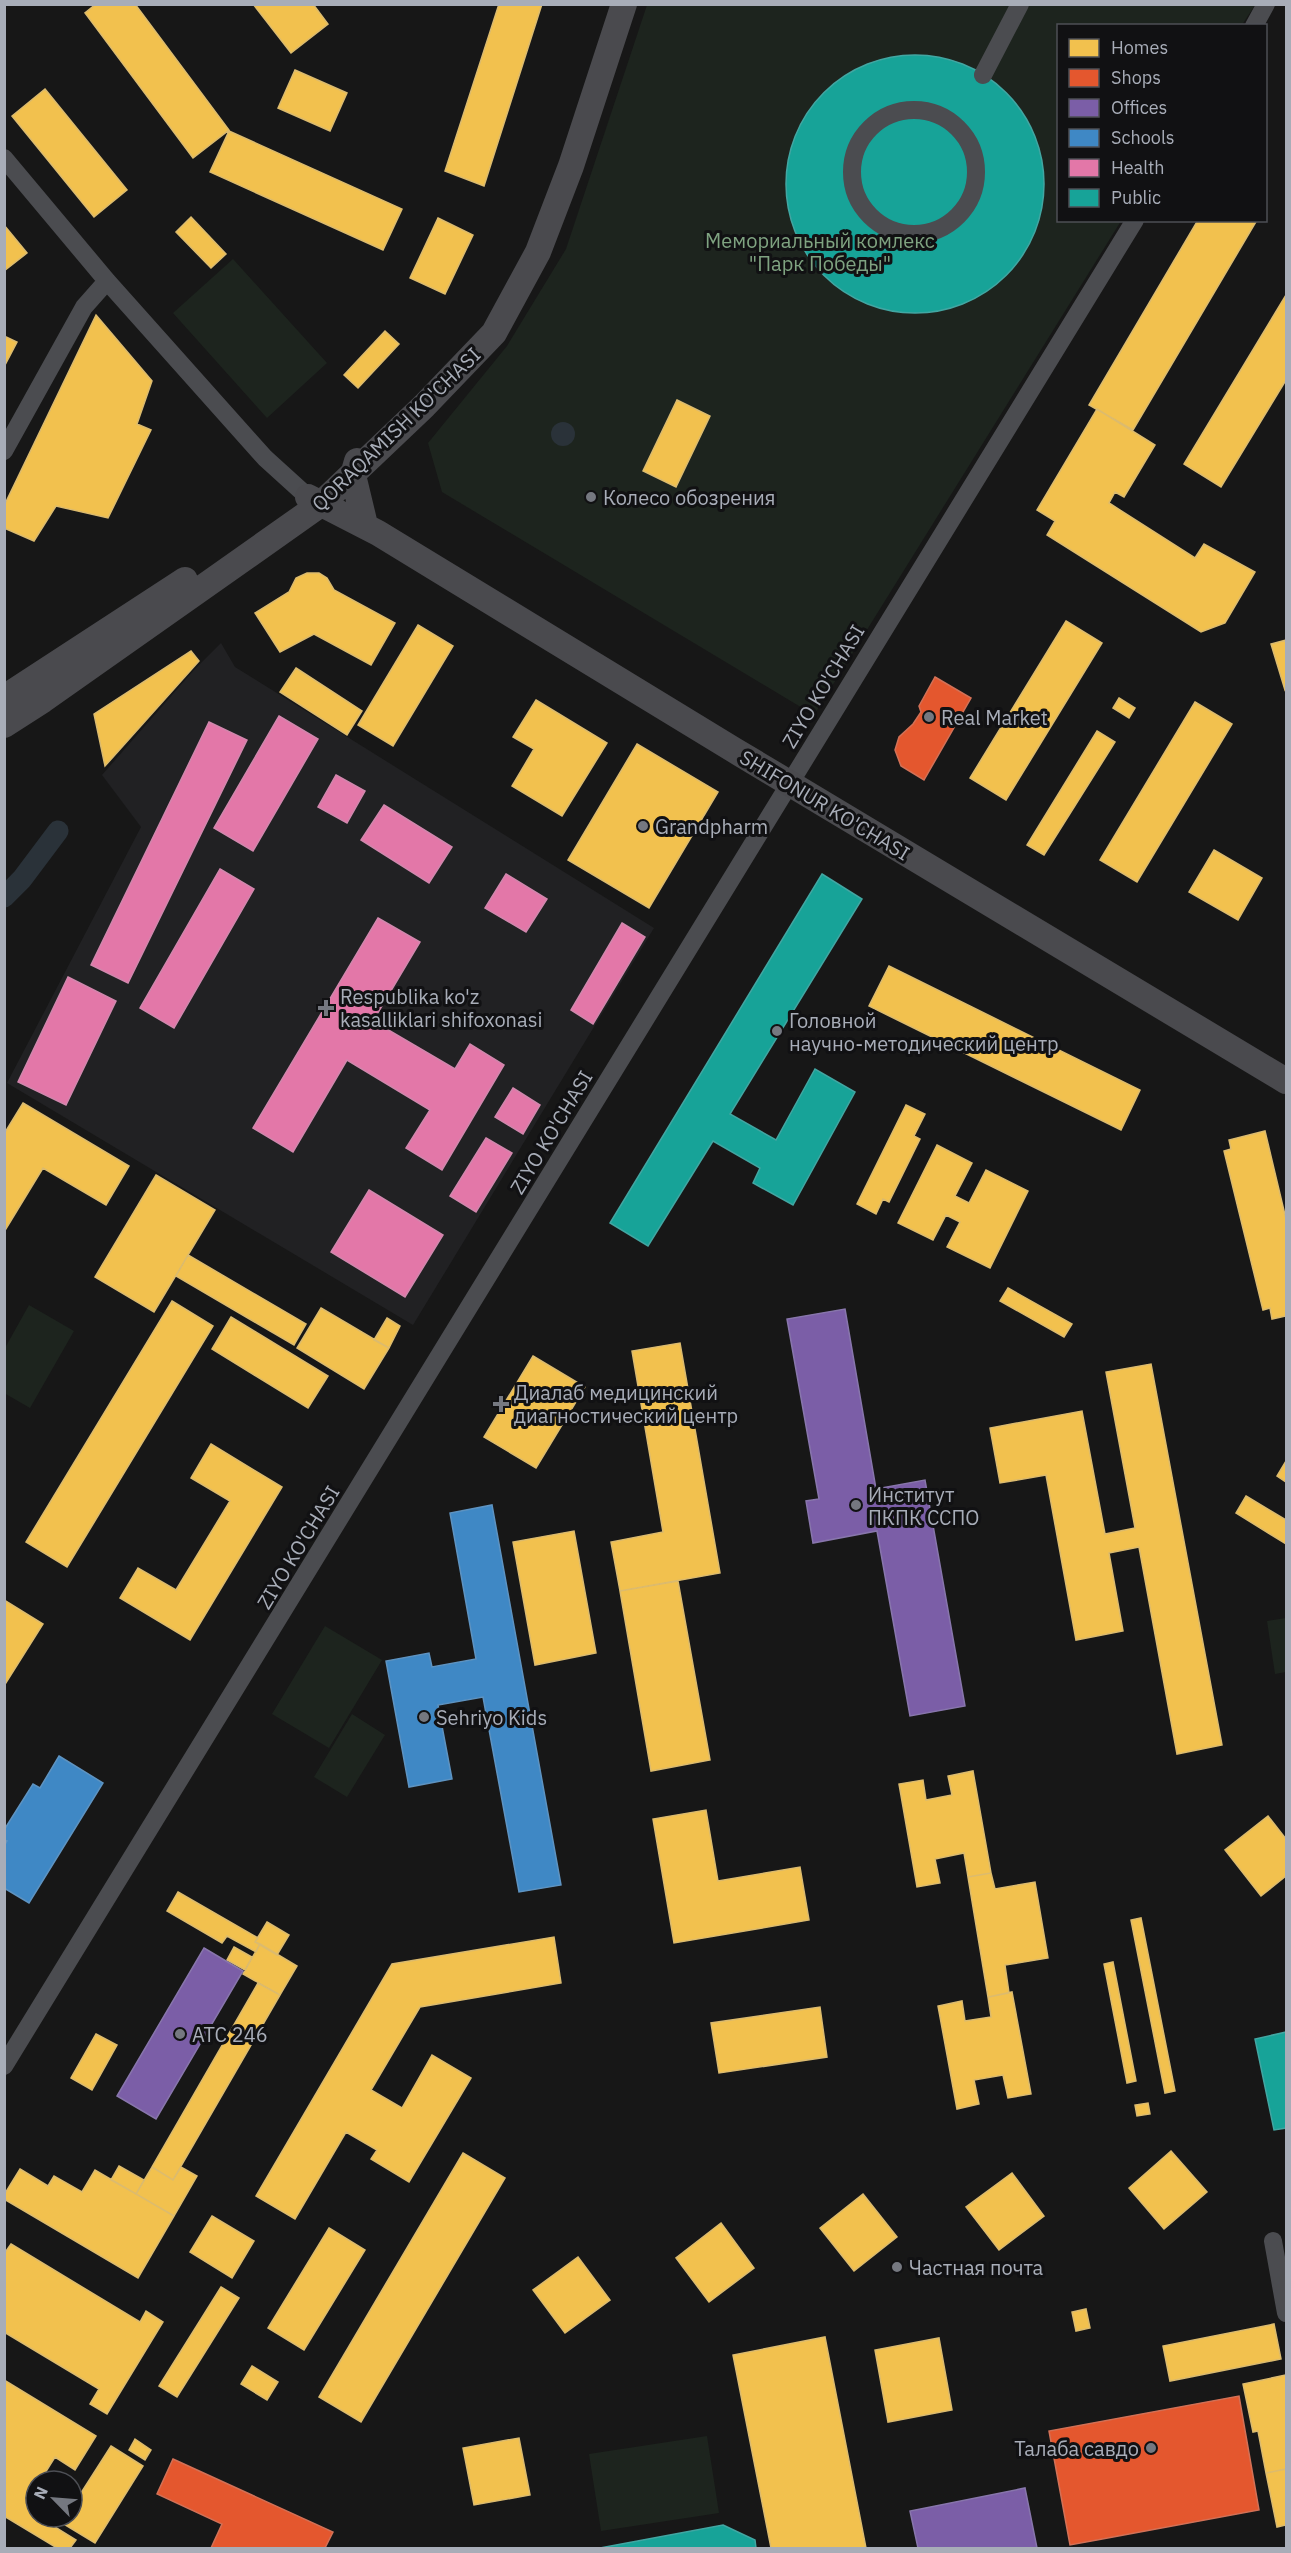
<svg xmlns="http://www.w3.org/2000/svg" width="1291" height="2553" font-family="'IBM Plex Sans',sans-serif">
<rect width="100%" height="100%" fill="#171717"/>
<path fill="#212123" d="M221,643L235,667L654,928L413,1325L7,1083L141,827L102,775L193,671Z"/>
<path fill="#1d241e" d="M647,5H1255L1242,25L1058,26V220L1121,221L814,715L442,492L428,443L507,346L566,249Z
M233,259L327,363L267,418L173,313Z
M29,1305L74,1331L30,1408L4,1393L5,1348Z
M1286,1618V1672L1275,1674L1267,1621Z
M325,1626L382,1660L329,1748L272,1714Z
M352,1714L385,1735L347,1797L314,1777Z
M707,2436L719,2513L601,2531L589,2454Z"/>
<path fill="#2a3239" d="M551 434a12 12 0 1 1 24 0a12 12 0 1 1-24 0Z"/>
<path fill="#f2c14e" stroke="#dcbb6e" stroke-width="1.5" d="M96,4H135L229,130L193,158L85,13Z
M253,4H313L328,24L291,53Z
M499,4H542L484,186L445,171Z
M295,70L347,93L330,131L278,108Z
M45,89L127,190L94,217L12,116Z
M229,131L402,209L383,250L210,172Z
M191,217L226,254L211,268L176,232Z
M438,218L473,235L445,294L410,278Z
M1198,220H1257L1133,430L1089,405Z
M4,225L27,253L4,271Z
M1286,295V380L1221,487L1184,464Z
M96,315L152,381L137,424L151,430L108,518L56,506L34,541L4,528V506Z
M385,331L399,344L358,388L344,375Z
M4,336L17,342L4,367Z
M677,400L710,416L676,487L643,471Z
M1097,409L1155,445L1124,497L1115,492L1109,503L1195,558L1204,544L1255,572L1225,623L1201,632L1047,535L1055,521L1037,510Z
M307,573H319L327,578L334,590L395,623L371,665L314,634L280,652L255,613L289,592L296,578Z
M1066,621L1102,643L1006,800L970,778Z
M418,625L453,646L393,746L358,725Z
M1286,640V689L1285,690L1271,644Z
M191,651L199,661L105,766L94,714Z
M296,668L362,711L347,735L280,692Z
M1119,698L1135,708L1129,718L1113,708Z
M536,700L607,743L562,816L512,786L534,749L513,737Z
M1195,702L1232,724L1137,882L1100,860Z
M1097,731L1115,742L1044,855L1027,845Z
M637,744L718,792L649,908L568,860Z
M1214,850L1262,878L1238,920L1189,892Z
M889,966L1140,1090L1121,1130L869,1006Z
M23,1103L129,1166L106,1205L43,1168L4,1232V1134Z
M906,1105L925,1114L914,1136L920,1139L889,1202L883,1199L876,1214L857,1204Z
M1265,1131L1286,1219V1316L1272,1319L1270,1308L1263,1310L1224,1151L1231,1149L1229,1140Z
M937,1145L972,1163L955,1196L969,1203L986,1170L1028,1191L990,1268L947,1247L960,1222L946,1215L933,1240L898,1223Z
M156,1175L215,1210L154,1312L95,1277Z
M188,1255L306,1324L294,1345L176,1276Z
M1008,1288L1072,1324L1064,1337L1000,1301Z
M172,1301L213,1326L67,1567L26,1542Z
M321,1308L389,1348L364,1389L297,1348Z
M231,1317L328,1376L308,1408L212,1349Z
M387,1318L400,1326L389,1348L374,1340Z
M680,1343L720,1573L620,1591L611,1542L663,1532L632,1351Z
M533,1356L585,1387L536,1468L484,1437Z
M1151,1364L1222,1745L1177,1754L1139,1547L1109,1553L1123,1631L1076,1640L1046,1475L1000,1483L990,1428L1082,1411L1105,1534L1135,1528L1106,1372Z
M211,1444L282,1487L190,1640L120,1598L138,1568L176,1590L230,1501L191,1478Z
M1286,1461V1482L1277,1476Z
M1246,1496L1286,1520V1544L1236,1513Z
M574,1531L596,1653L535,1665L513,1542Z
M678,1581L710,1760L651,1771L620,1591Z
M4,1600L43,1624L4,1686Z
M973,1771L991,1873L968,1877L964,1853L935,1859L940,1883L917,1887L899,1784L923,1780L926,1800L952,1795L948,1776Z
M706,1810L718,1881L800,1867L809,1920L674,1943L653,1819Z
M1268,1816L1286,1839V1876L1261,1896L1225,1850Z
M991,1873L995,1889L1035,1882L1048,1958L1005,1965L1009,1993L988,1997L968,1877Z
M178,1892L258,1938L255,1942L260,1944L256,1952L227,1936L222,1943L167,1911Z
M1141,1918L1175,2091L1165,2093L1131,1920Z
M267,1922L289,1935L277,1955L255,1942Z
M554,1937L561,1983L420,2007L371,2090L402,2108L432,2055L471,2078L409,2182L371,2159L377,2150L346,2132L295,2219L256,2196L392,1964Z
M260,1944L297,1966L280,1995L243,1974Z
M234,1947L252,1957L245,1970L227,1960Z
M1113,1962L1136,2081L1127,2083L1104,1964Z
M258,1983L280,1995L173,2180L152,2167Z
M1012,1992L1031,2094L1008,2098L1003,2075L974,2080L979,2104L957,2109L938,2006L962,2001L965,2021L991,2017L988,1997Z
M820,2007L827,2057L719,2073L711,2023Z
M96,2034L117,2045L92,2090L71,2078Z
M1148,2103L1150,2114L1137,2116L1135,2105Z
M1171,2151L1207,2192L1164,2229L1129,2188Z
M463,2153L505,2178L361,2422L319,2397Z
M119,2166L144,2180L136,2194L111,2180Z
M152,2167L173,2180L181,2167L197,2176L174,2216L136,2194Z
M20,2169L48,2186L54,2176L82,2192L95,2170L174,2216L138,2278L4,2199V2195Z
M1012,2173L1044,2216L999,2250L966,2207Z
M863,2194L897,2237L854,2271L820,2228Z
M212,2216L254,2241L232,2278L190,2252Z
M721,2223L754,2268L709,2302L676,2258Z
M329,2228L365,2250L304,2350L268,2328Z
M11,2244L140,2322L146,2311L163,2322L107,2414L90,2404L99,2389L4,2332V2254Z
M578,2257L610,2300L565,2333L533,2290Z
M221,2287L239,2298L177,2397L159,2386Z
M1086,2309L1090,2328L1076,2331L1072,2312Z
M1274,2324L1281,2359L1170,2381L1163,2346Z
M825,2337L866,2548H771L733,2355Z
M939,2338L952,2410L888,2422L875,2350Z
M252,2366L278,2382L267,2400L241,2384Z
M1286,2375V2469L1266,2473L1258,2431L1253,2432L1243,2384Z
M4,2380L96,2436L75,2470L55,2457L40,2481H36V2517H54L50,2524L76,2540L70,2548H57L4,2516Z
M519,2438L530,2495L474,2505L463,2448Z
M135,2439L151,2450L145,2460L129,2450Z
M111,2446L143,2466L95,2543L62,2523L66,2517H72V2507Z
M1286,2469V2525L1277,2527L1266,2473Z"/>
<path fill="#e4572e" stroke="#d27157" stroke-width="1.5" d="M935,677L971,698L924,780L901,766L895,750L899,737L913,724L921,712L919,706Z
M1239,2396L1259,2510L1070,2545L1049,2431Z
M173,2459L333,2532L325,2548H211L222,2524L157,2494Z"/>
<path fill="#7b5ea7" stroke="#8876ac" stroke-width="1.5" d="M845,1309L876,1489L925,1480L965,1706L910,1716L877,1531L813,1543L806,1501L819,1499L787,1319Z
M204,1948L243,1971L156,2119L117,2096Z
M1025,2488L1037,2548H918L910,2511Z"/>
<path fill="#3f88c5" stroke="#5e93c1" stroke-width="1.5" d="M492,1505L561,1885L519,1892L483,1697L438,1705L452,1779L409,1787L386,1661L429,1653L432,1667L476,1659L450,1513Z
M59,1756L103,1783L29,1903L4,1888V1846L7,1841L4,1840V1830L33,1784L40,1788Z"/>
<path fill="#e377a8" stroke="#d187ad" stroke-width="1.5" d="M279,716L318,739L253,851L214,828Z
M209,722L247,740L128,983L91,965Z
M336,775L365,791L347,823L318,807Z
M384,805L452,847L429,883L361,840Z
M220,869L254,889L174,1028L140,1008Z
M506,874L547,899L526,932L485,908Z
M378,918L420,942L373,1021L455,1069L470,1044L504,1065L442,1170L406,1148L430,1110L347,1060L293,1152L253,1128Z
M622,923L645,937L593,1024L571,1010Z
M68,977L116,1001L66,1105L18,1082Z
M513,1088L540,1105L523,1134L495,1117Z
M486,1138L512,1153L476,1212L450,1196Z
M369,1190L443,1235L405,1297L331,1252Z"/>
<path fill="#17a398" stroke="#42a6a2" stroke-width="1.5" d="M786 184a129 129 0 1 1 258 0a129 129 0 1 1-258 0Z
M822,874L862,899L730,1114L776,1140L815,1069L855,1092L793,1205L753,1183L760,1168L713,1141L648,1246L610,1223Z
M1286,2032V2128L1274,2130L1255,2039Z
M723,2525L755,2540L756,2548H600Z"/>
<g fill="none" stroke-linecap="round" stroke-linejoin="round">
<path stroke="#2a3239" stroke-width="21" d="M4,897L22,879L58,831"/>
<path stroke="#4b4c50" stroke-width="18" d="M1254,26L1266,4
M983,75L1020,4
M852 172a62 62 0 1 1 124 0a62 62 0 1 1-124 0Z
M4,158L107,281L265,458L308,497
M4,451L84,307L107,281
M4,2066L1135,220
M1273,2241L1286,2313"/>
<path stroke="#4a4a4e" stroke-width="26" d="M357,461L353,475L365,525
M308,497L378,533L734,750L1286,1081
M4,698L185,580
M4,725L43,700L321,504L424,406L494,333L538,252L571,166L624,4"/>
</g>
<g fill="#757880" stroke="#111113" stroke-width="2">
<circle cx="591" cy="497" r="6"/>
<circle cx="929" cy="717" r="6"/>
<circle cx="643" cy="826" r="6"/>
<path d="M323 999h6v6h6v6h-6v6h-6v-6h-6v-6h6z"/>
<circle cx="777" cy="1031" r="6"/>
<path d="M498 1395h6v6h6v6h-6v6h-6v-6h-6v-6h6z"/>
<circle cx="856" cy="1505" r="6"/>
<circle cx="424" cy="1717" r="6"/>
<circle cx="180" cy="2034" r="6"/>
<circle cx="897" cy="2267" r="6"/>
<circle cx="1151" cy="2448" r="6"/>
</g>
<g text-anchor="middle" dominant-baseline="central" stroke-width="6" stroke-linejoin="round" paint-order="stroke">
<g font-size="20" fill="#7fa381" stroke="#111113">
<text x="820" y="240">Мемориальный комлекс<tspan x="820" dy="23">"Парк Победы"</tspan></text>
</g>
<g font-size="20" fill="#a8adb8" stroke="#111113">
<text transform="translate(396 429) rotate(-44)">QORAQAMISH KO'CHASI</text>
<text transform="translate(823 686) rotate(-59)">ZIYO KO'CHASI</text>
<text transform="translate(825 805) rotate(31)">SHIFONUR KO'CHASI</text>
<text transform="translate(551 1132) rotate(-59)">ZIYO KO'CHASI</text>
<text transform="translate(298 1547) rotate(-59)">ZIYO KO'CHASI</text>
</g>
<g font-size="20" fill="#a8adb8" stroke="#111113" text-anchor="start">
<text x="603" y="497">Колесо обозрения</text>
<text x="941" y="717">Real Market</text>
<text x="655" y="826">Grandpharm</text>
<text x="340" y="996">Respublika ko'z<tspan x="340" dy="23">kasalliklari shifoxonasi</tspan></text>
<text x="789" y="1020">Головной<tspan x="789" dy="23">научно-методический центр</tspan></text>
<text x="514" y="1392">Диалаб медицинский<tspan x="514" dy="23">диагностический центр</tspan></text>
<text x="868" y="1494">Институт<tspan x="868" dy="23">ПКПК ССПО</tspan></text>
<text x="436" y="1717">Sehriyo Kids</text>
<text x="192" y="2034">АТС 246</text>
<text x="909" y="2267">Частная почта</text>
<text x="1139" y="2448" text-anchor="end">Талаба савдо</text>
</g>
</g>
<rect width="1291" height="2553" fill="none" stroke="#a8adb8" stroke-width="12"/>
<rect x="1057" y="24" width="210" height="198" fill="#111113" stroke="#4d4f55" stroke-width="1.5"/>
<rect x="1069" y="39" width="30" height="18" fill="#f2c14e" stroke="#4d4f55" stroke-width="1.5"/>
<text x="1111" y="54" font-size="18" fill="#a8adb8">Homes</text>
<rect x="1069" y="69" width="30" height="18" fill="#e4572e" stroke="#4d4f55" stroke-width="1.5"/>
<text x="1111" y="84" font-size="18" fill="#a8adb8">Shops</text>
<rect x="1069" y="99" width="30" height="18" fill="#7b5ea7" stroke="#4d4f55" stroke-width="1.5"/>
<text x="1111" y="114" font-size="18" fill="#a8adb8">Offices</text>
<rect x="1069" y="129" width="30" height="18" fill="#3f88c5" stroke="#4d4f55" stroke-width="1.5"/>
<text x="1111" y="144" font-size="18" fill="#a8adb8">Schools</text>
<rect x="1069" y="159" width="30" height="18" fill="#e377a8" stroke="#4d4f55" stroke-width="1.5"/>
<text x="1111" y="174" font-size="18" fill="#a8adb8">Health</text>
<rect x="1069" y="189" width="30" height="18" fill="#17a398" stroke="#4d4f55" stroke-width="1.5"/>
<text x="1111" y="204" font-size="18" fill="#a8adb8">Public</text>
<g transform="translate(54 2499) rotate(295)"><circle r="28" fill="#111113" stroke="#4d4f55" stroke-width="1.5"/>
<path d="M0-4.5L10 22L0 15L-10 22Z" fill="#757880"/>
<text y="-9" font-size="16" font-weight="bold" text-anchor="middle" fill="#a8adb8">N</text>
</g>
</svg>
